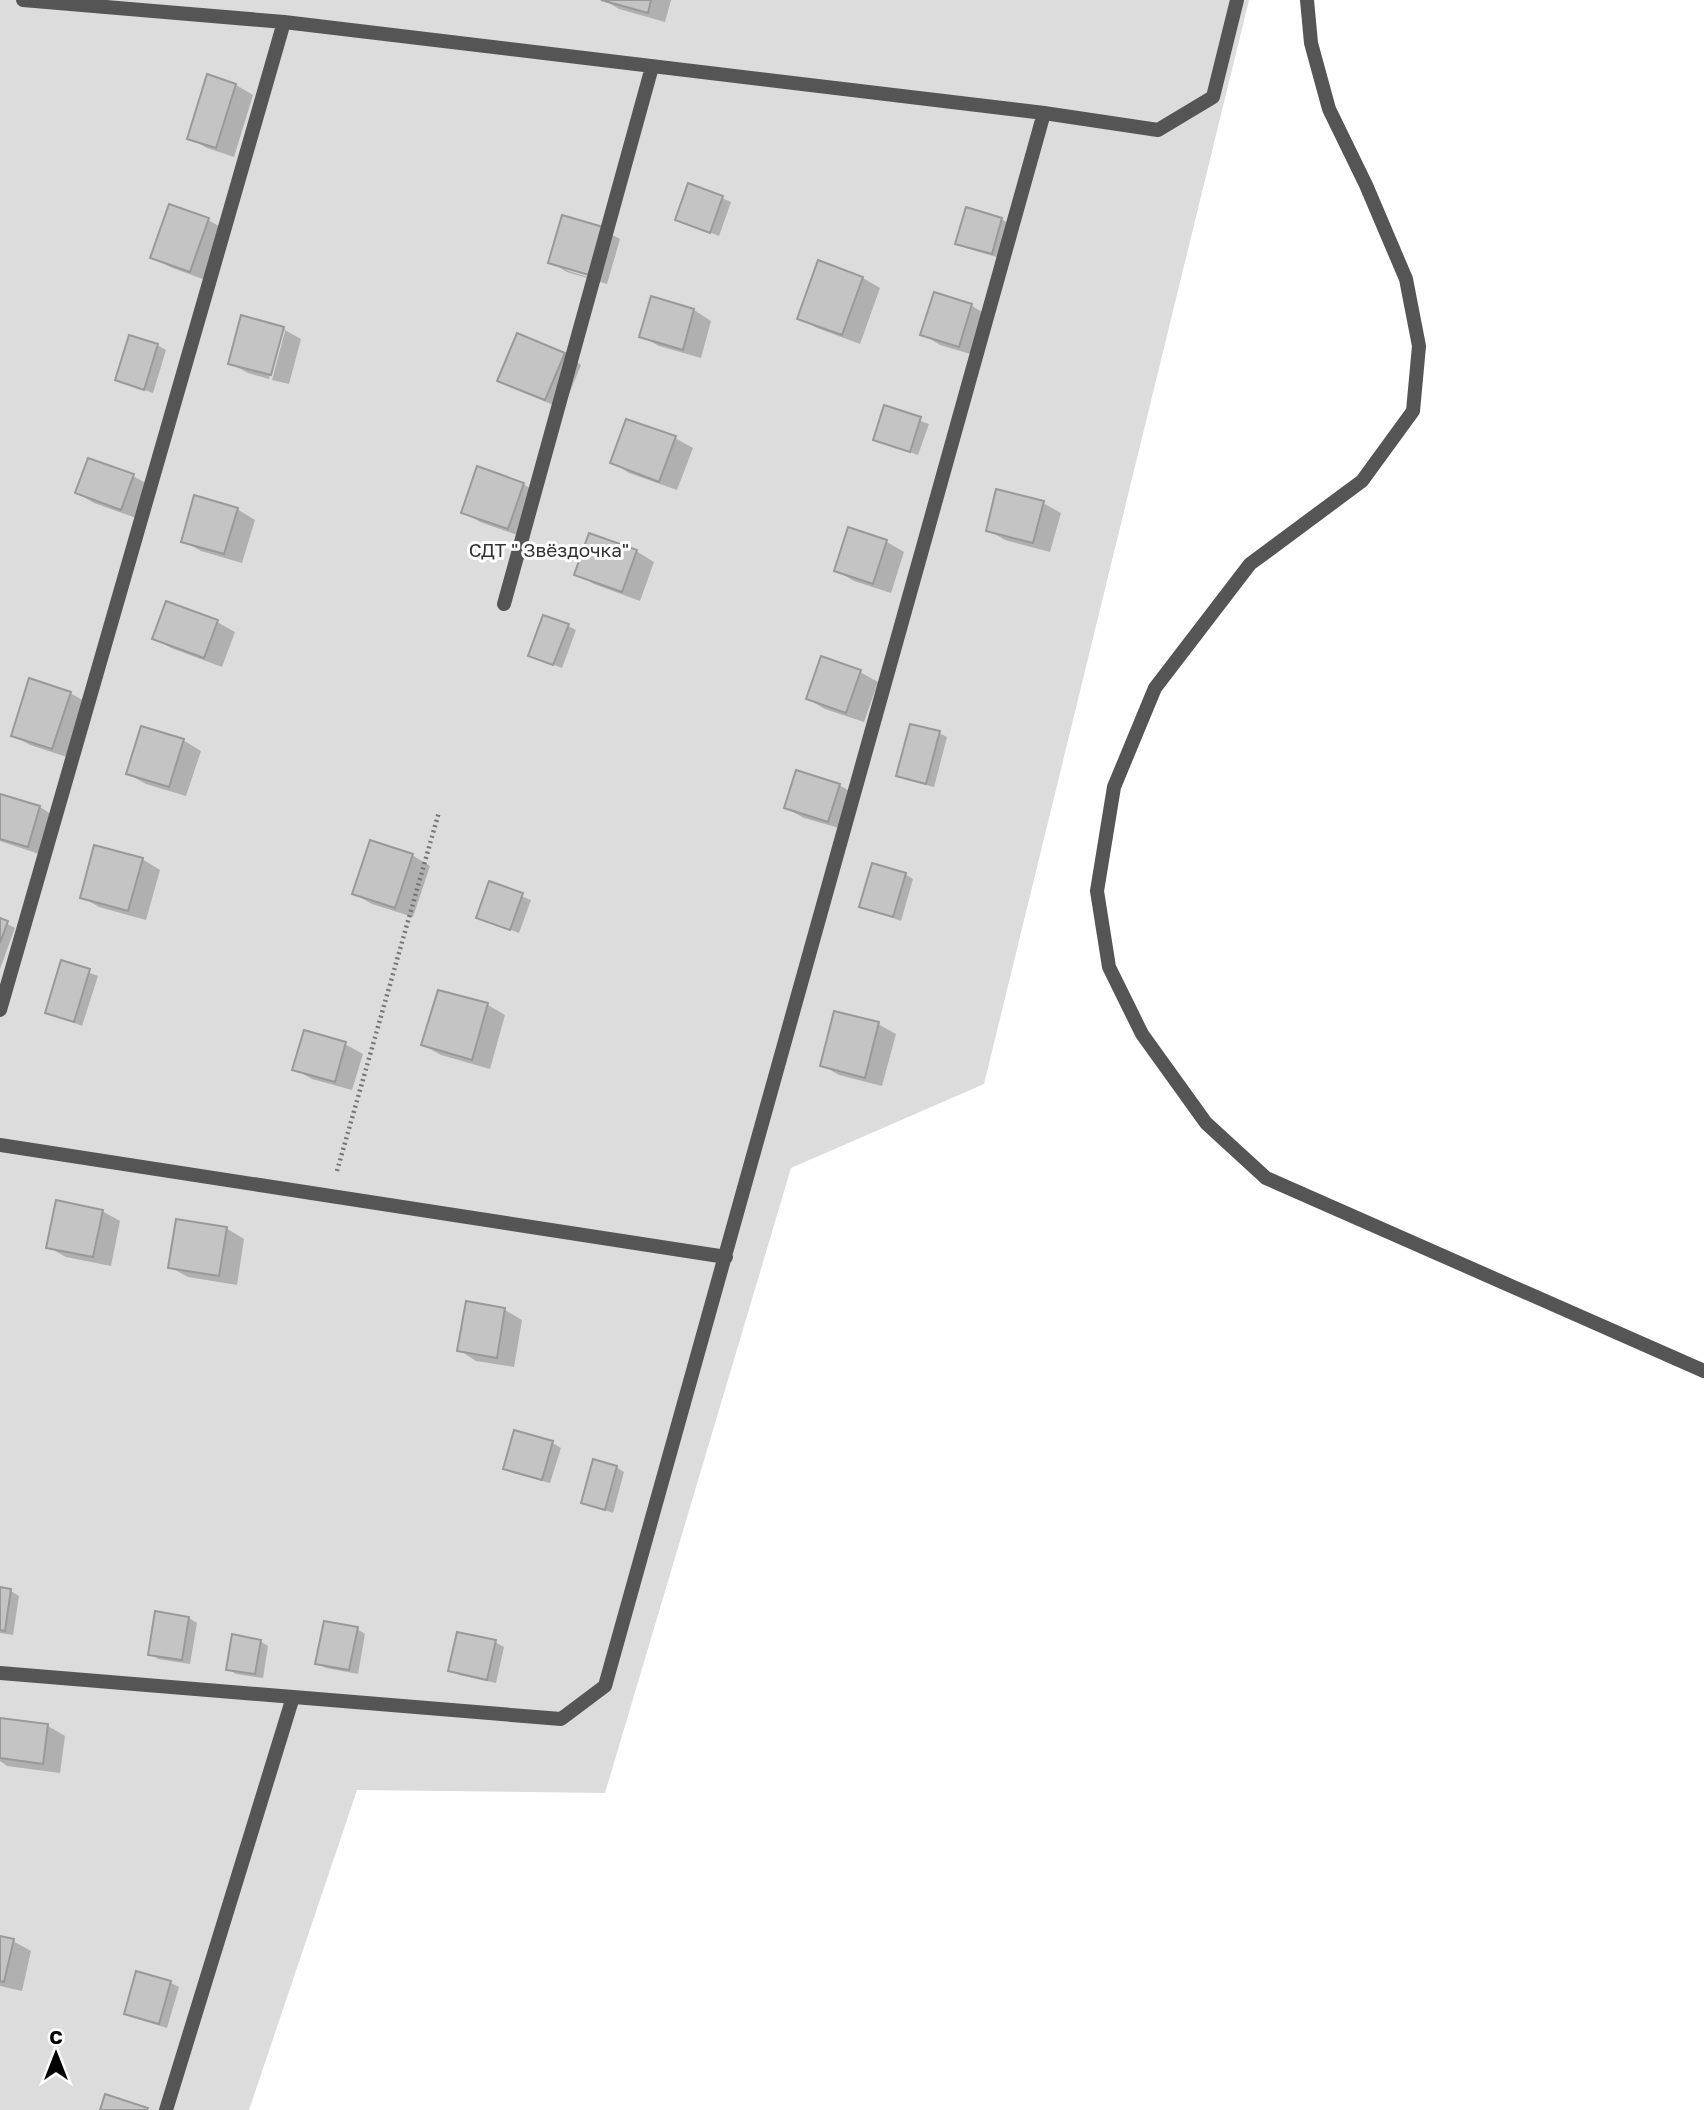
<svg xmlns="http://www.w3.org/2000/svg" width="1704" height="2110" font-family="'Golos Text',sans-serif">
<rect width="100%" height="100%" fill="#fff"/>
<path fill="#dcdcdc" d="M0,0H1249L984,1084L791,1168L605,1793L357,1790L249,2110H0Z"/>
<path fill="#0003" fill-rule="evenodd" d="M604,0H671L665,22L619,9Z
M208,77L236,85L253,95L234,157L207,148L189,138Z
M722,198L731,202L719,236L677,219Z
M1001,219L1010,224L1000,258L966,248L957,243Z
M208,220L226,230L208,281L170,267L152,257Z
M602,229L620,239L607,284L567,272L550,262ZM566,267L598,276L597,280L566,270Z
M863,278L880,288L860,344L817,328L799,318Z
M935,295L972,306L989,316L977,356L940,345L923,334Z
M652,299L694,310L711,321L701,358L659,346L641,336Z
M283,329L301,339L289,384L272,380L285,331H281L269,379L248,373L230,363Z
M157,345L166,350L153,393L117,380Z
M564,354L581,365L563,409L517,390L499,380Z
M885,408L929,424L918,455L875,439Z
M675,438L693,448L677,490L629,473L612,462Z
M89,460L133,476L151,486L139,519L94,503L77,493Z
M523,484L541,495L526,538L480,522L463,512Z
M1043,503L1061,513L1050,552L1005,540L988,530Z
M237,509L255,520L242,563L201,551L183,541Z
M850,530L887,542L904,552L891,593L854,581L837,571Z
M636,551L654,562L640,601L594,584L576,574Z
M217,622L235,632L222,667L171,648L154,638Z
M568,626L576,630L562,668L538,659Z
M860,672L878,682L864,722L825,709L808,699Z
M70,693L88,703L70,758L30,745L13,735Z
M939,733L947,737L934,787L907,780L898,775Z
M183,740L201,751L186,796L146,784L128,774Z
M839,785L857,795L846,830L804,818L786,808Z
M0,795L40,807L57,818L45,856L0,841Z
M412,855L430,866L413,917L372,904L355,894Z
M142,859L160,870L146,920L99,907L82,897Z
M905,874L913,879L901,921L861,906Z
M490,884L531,900L519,933L478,917Z
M0,920L15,928L0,969Z
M62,962L98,976L82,1026L47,1012Z
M439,992L488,1005L505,1015L490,1069L441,1055L423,1045Z
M878,1024L896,1034L882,1086L839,1075L822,1065Z
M345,1044L363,1054L352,1090L312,1079L294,1069Z
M102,1211L120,1221L111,1266L66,1257L48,1247Z
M226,1228L244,1239L237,1285L188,1277L170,1267Z
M505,1310L522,1320L514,1367L476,1361L459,1350Z
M515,1432L553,1443L561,1448L550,1483L513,1473L505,1468Z
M616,1467L624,1472L613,1513L583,1502Z
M0,1589L11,1591L19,1596L13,1635L0,1633Z
M189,1618L197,1623L190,1664L158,1659L150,1654Z
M357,1629L365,1634L358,1674L326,1668L317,1663Z
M260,1641L268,1646L263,1678L236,1674L228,1669Z
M495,1642L504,1647L496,1683L459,1675L450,1670Z
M0,1720L48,1726L65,1736L60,1773L7,1766L0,1761Z
M0,1937L13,1941L31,1951L22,1991L0,1986Z
M137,1973L171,1983L179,1987L167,2028L134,2018L126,2014Z"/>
<path fill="#c4c4c4" stroke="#999" stroke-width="2" d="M601,0H651L648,13Z
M207,74L236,84L216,148L187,139Z
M688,183L723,196L710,233L675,220Z
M169,204L209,218L190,272L150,258Z
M966,207L1002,218L992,254L955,244Z
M562,215L603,227L589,275L548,263Z
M818,260L863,277L842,335L797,319Z
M934,292L972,304L959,347L920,335Z
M651,296L694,309L683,350L639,337Z
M241,315L284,327L271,375L228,364Z
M517,333L565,353L545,400L497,381Z
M129,335L158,344L144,390L115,380Z
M884,405L921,417L910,452L873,440Z
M626,419L676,436L659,482L610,463Z
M88,458L134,474L121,510L75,493Z
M477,466L524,483L508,529L461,513Z
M996,489L1044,501L1033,543L986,531Z
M194,495L238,508L224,554L181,542Z
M848,527L887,540L873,584L834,571Z
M589,533L637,550L622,592L574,575Z
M166,601L218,620L204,658L152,639Z
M543,615L569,624L553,665L528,656Z
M821,656L861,670L846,713L806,699Z
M29,678L71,692L52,749L11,736Z
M910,724L940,731L926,784L896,776Z
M141,726L184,739L169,787L126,774Z
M796,770L840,784L828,822L784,808Z
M0,794L40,806L28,847L0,839Z
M370,840L413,854L395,908L352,894Z
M94,845L143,858L128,911L80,898Z
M872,863L906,873L893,917L859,907Z
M489,881L523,893L510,930L476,918Z
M0,918L8,921L0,943Z
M61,960L90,969L74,1022L45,1013Z
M438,990L488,1003L472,1060L421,1045Z
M834,1011L879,1022L865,1078L820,1066Z
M304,1030L346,1042L335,1082L292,1070Z
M56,1200L103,1210L93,1257L46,1248Z
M176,1219L227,1227L219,1276L168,1268Z
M466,1301L505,1308L497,1358L457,1351Z
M514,1430L553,1441L542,1480L503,1469Z
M593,1459L617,1466L605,1510L581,1503Z
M0,1587L11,1589L5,1631L0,1630Z
M155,1611L189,1617L182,1660L148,1655Z
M324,1621L358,1627L349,1670L315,1664Z
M457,1632L496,1640L487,1680L448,1671Z
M232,1634L261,1640L255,1674L226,1670Z
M0,1718L48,1724L43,1764L0,1758Z
M0,1936L14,1939L4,1982L0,1981Z
M136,1971L171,1981L159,2024L124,2014Z
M105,2094L148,2108L147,2110H100Z"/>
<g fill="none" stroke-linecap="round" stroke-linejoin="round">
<path stroke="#777" stroke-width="4.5" stroke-dasharray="2 3.5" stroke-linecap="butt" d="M337,1171L439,812"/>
<path stroke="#555" stroke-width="14" d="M23,0L284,22L1044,113L1158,130L1213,97L1237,0
M1307,0L1311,43L1329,109L1366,185L1406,279L1419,346L1413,411L1362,481L1250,564L1155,688L1114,787L1097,891L1109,967L1142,1034L1206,1123L1266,1178L1704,1371
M504,604L652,67
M0,1010L284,22
M0,1145L726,1257
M0,1673L561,1719L605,1686L1044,113
M166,2110L293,1697"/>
</g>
<g text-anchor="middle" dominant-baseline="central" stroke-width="6" stroke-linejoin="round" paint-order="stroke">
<g font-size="19" fill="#333" stroke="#fff">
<text x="549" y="549">СДТ " Звёздочка"</text>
</g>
</g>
<g transform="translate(56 2054)" stroke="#ffffff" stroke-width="5" paint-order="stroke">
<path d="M0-5L12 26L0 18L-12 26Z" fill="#000000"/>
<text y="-10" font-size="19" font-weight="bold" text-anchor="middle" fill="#000000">С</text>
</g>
</svg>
